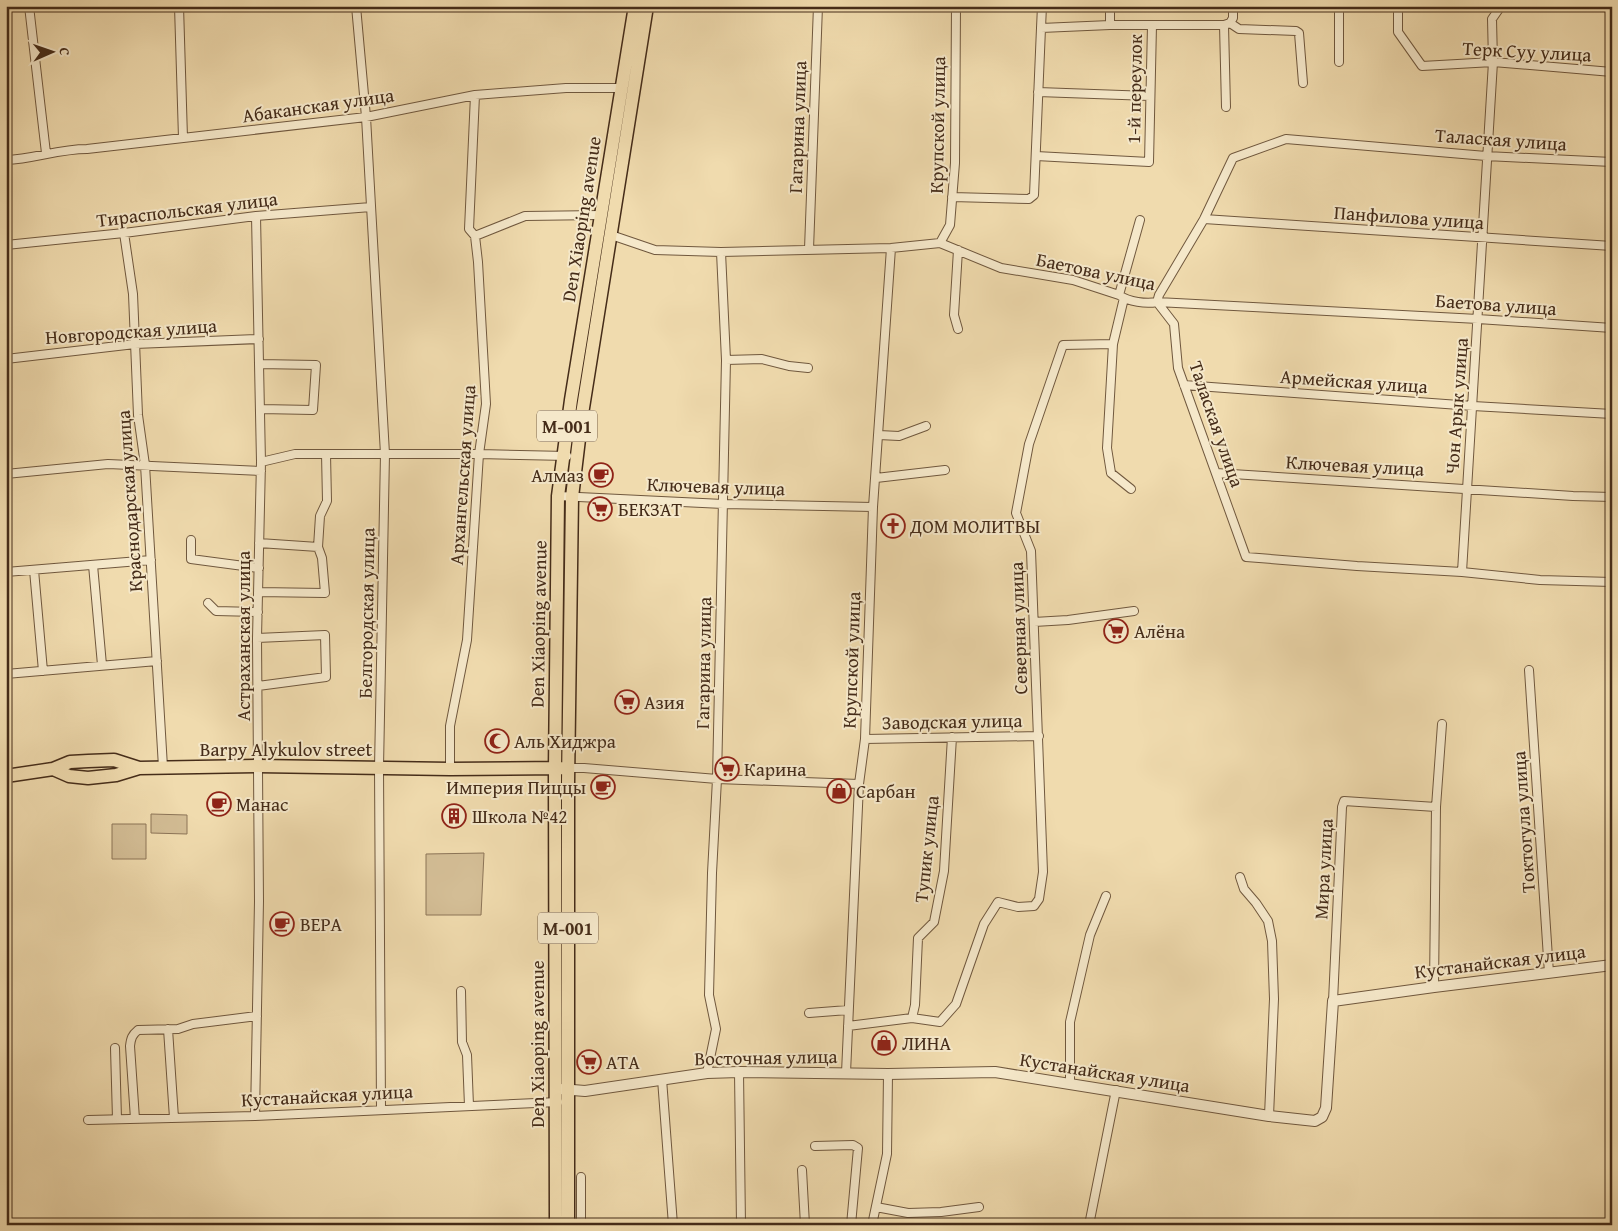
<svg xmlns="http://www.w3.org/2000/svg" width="1618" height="1231" font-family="'Gentium Book Plus',serif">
<rect width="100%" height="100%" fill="#f0dbae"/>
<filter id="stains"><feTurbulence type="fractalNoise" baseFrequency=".004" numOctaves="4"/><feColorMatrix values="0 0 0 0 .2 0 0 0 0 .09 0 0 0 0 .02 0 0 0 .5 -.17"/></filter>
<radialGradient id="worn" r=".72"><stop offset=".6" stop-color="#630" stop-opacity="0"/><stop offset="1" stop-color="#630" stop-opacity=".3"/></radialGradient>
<path fill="#d3bd95" stroke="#8c7457" d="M151,814L187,815V834L151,833Z
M112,824H146V859H112Z
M484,853L481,915H426V854Z"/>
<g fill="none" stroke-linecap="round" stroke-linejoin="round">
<g stroke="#70583e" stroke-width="10">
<path id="minor" d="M29,6L46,153
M179,6L183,138
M356,6L366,117L385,454L379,768L381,1110
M1110,6V25
M1398,6V32L1422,66L1493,62L1612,72
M1230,23L1239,29L1296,31L1299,33L1303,83
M1224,25L1226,107
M1041,28L1042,6
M1339,62V6
M1038,92L1150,96
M1036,156L1149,162L1152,25
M6,160C34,159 58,149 87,149L366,117L475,95L566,88H623
M1612,162L1486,156L1286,139L1233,158L1204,219L1159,295L1157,302L1174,324L1178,368L1246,557L1357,566L1462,572L1540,580L1612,582
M952,197L1029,199L1034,195L1041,28L1110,25H1224L1230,23L1233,18V6
M1204,219L1612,246
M124,233L133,294L138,415L145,465L163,767
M611,235L655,250L721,252L891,248L940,243L1001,268L1073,280L1119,295C1129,302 1146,304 1157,302L1478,319L1612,328
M475,236L525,216L600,215
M940,243L950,225L955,163L956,6
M6,245L124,233L256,216L371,207
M809,249L818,6
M958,250L954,315L958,329
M1119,295L1140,220
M1124,298L1113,344L1107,448L1111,473L1131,489
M6,359L135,344L259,339
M726,360L762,359L789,366L808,368
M259,364L316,365L313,410L260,409
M1184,385L1473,406L1612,414
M879,435L899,436L926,426
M261,462L295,454H479L567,456
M1216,473L1573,496L1612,497
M6,474L108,464L261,471
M876,478L945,470
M558,496L723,504L873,507
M191,540V559L259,568
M259,543L318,547L320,516L327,501L326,454
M93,565L102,665
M34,570L43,671
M6,572L151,560
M1462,572L1493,62L1492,19L1501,6
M258,592L325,593L322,558L318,547
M208,603L216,611L258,612
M1034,622L1068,620L1134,611
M257,638L325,635L326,677L258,686
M1529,670L1549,973
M6,674L157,661
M865,739L1039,736
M568,768H584L717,779L859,784
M450,769V726L467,640L479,454L486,404L478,262L475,236L469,229L475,95
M1240,877L1244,889L1256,903L1268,921L1272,941L1274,999L1269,1116
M1434,987L1436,807L1442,724
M461,991L462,1042L467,1055L469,1106
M1333,1001L1342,807L1344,801L1436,807
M809,1013L848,1010
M912,1018L915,1005L918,938L934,922L944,871L952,737
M848,1026L912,1018L940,1022L956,1004L984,924L998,902L1018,907L1034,906L1039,899L1043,872L1031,551L1016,513L1029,444L1063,345L1113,344
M168,1029L174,1118
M115,1048L117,1119
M739,1072L741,1225
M707,1073L716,1029L709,995L712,873L717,779L726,360L721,252
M846,1073L859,784L865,739L873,507L891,248
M662,1079L673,1225
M1070,1084V1022L1090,935L1106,896
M255,1116L259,901L257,638L261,462L256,216
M135,1119L130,1046C131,1038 132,1035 138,1030L178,1029L193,1024L257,1016
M88,1120L255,1116L558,1102
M815,1146L853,1145L858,1148L851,1225
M802,1170L805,1225
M581,1177V1225
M876,1207L908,1213L941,1212L979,1207
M872,1225L887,1154L888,1074
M1089,1225L1116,1090"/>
</g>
<g stroke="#70583e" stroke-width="12">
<path id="tertiary" d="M560,1089L585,1091L707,1073L739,1072L888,1074L995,1072L1269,1116L1315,1121L1322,1117L1326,1108L1333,1001L1434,987L1612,965"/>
</g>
<g stroke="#452c19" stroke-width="15">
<path id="primary" d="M53,769L69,776L88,778L116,775L139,768L258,766L450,769L563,768
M6,776L53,769L70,762L88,761L114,760L139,768
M556,1225L555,769L558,496L571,400L635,6
M568,1225V782L572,497L582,414L647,6"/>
</g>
<use href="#minor" stroke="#f5e8ca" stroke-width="8"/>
<use href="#tertiary" stroke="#f5e8ca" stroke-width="10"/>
<use href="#primary" stroke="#f0dbae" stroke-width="12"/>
</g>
<defs>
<g id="cafe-ring" transform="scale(1.25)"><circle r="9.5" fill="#f5e8ca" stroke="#8f2418" stroke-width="1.5"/><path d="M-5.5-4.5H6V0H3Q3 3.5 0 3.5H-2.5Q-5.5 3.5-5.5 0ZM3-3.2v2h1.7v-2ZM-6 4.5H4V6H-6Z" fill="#8f2418"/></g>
<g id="supermarket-ring" transform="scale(1.25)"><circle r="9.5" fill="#f5e8ca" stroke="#8f2418" stroke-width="1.5"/><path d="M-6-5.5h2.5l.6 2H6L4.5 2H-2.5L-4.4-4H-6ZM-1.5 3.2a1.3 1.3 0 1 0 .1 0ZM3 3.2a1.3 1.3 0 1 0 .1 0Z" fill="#8f2418"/></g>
<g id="church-ring" transform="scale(1.25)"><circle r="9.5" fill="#f5e8ca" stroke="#8f2418" stroke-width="1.5"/><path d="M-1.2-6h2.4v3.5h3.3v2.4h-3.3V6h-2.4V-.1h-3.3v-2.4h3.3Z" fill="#8f2418"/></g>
<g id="mosque-ring" transform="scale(1.25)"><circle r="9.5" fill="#f5e8ca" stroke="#8f2418" stroke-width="1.5"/><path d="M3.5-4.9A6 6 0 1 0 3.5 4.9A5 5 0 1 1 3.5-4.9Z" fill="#8f2418"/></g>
<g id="shop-ring" transform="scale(1.25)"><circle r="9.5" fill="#f5e8ca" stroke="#8f2418" stroke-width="1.5"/><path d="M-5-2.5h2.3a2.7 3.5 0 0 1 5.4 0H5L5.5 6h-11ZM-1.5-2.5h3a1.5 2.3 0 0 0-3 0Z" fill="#8f2418"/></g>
<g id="building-ring" transform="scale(1.25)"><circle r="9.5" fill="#f5e8ca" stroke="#8f2418" stroke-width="1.5"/><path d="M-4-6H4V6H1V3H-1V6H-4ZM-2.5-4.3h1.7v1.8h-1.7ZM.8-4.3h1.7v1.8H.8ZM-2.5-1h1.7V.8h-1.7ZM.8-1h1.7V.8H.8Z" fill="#8f2418"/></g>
</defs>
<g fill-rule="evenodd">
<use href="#cafe-ring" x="601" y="475"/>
<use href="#supermarket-ring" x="600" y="509"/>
<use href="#church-ring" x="893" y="526"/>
<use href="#supermarket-ring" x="1116" y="631"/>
<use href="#supermarket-ring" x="627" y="702"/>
<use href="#mosque-ring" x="497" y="741"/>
<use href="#supermarket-ring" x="727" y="769"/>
<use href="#cafe-ring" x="603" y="787"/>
<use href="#shop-ring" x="839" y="791"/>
<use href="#cafe-ring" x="219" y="804"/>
<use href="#building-ring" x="454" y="816"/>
<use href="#cafe-ring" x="282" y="924"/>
<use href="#shop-ring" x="884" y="1043"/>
<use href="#supermarket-ring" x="589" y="1062"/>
</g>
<g text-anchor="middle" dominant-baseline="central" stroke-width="4" stroke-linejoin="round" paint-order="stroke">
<g fill="#f5e8ca" stroke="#7a644e" stroke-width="1">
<rect x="537" y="410.5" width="60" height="31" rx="4"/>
<rect x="538" y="912.5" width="60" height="31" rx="4"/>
</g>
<g font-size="18" font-weight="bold" fill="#452c19">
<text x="567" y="426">M-001</text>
<text x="568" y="928">M-001</text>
</g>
<g font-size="19" fill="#452c19" stroke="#f5e8ca">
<text transform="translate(1527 51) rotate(3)">Терк Суу улица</text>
<text transform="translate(1134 89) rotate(-89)">1-й переулок</text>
<text transform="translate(318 105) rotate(-8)">Абаканская улица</text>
<text transform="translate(937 125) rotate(-89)">Крупской улица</text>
<text transform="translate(797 127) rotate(-88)">Гагарина улица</text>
<text transform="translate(1501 139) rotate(4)">Талаская улица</text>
<text transform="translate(187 209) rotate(-7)">Тираспольская улица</text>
<text transform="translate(1409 217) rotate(4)">Панфилова улица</text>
<text transform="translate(581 219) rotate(-81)">Den Xiaoping avenue</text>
<text transform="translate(1096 271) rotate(12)">Баетова улица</text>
<text transform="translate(1496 304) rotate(4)">Баетова улица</text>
<text transform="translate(131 331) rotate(-4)">Новгородская улица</text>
<text transform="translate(1354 381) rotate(4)">Армейская улица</text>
<text transform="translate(1456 406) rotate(-86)">Чон Арык улица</text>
<text transform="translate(1217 424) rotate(71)">Талаская улица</text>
<text transform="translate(1355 465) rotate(3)">Ключевая улица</text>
<text transform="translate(462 475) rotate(-86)">Архангельская улица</text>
<text transform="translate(716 486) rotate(2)">Ключевая улица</text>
<text transform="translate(129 501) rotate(-94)">Краснодарская улица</text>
<text transform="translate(366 613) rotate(-89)">Белгородская улица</text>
<text transform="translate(538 624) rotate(-89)">Den Xiaoping avenue</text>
<text transform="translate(1018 628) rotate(-92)">Северная улица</text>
<text transform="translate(243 636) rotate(-90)">Астраханская улица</text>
<text transform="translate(851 660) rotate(-88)">Крупской улица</text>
<text transform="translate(703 663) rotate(-89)">Гагарина улица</text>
<text transform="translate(952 721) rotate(-1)">Заводская улица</text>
<text x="286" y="749">Barpy Alykulov street</text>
<text transform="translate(1523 822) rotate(-94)">Токтогула улица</text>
<text transform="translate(926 849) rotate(-84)">Тупик улица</text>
<text transform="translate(1323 869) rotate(-87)">Мира улица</text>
<text transform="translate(1500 961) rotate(-7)">Кустанайская улица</text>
<text transform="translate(537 1044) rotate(-90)">Den Xiaoping avenue</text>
<text transform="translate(766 1057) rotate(-1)">Восточная улица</text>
<text transform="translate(1105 1072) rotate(9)">Кустанайская улица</text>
<text transform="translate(327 1095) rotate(-3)">Кустанайская улица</text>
</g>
<g font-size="19" fill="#452c19" stroke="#f5e8ca" text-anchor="start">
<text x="584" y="475" text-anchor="end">Алмаз</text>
<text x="618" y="509">БЕКЗАТ</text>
<text x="910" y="526">ДОМ МОЛИТВЫ</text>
<text x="1134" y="631">Алёна</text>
<text x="644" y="702">Азия</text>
<text x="514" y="741">Аль Хиджра</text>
<text x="744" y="769">Карина</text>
<text x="586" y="787" text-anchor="end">Империя Пиццы</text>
<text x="856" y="791">Сарбан</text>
<text x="236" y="804">Манас</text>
<text x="472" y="816">Школа №42</text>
<text x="300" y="924">ВЕРА</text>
<text x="902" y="1043">ЛИНА</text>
<text x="606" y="1062">АТА</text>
</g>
</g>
<rect width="1618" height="1231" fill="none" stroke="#f0dbae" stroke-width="25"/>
<rect x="8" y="8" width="1603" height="1216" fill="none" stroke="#452c19" stroke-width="2.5"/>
<rect x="12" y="12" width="1593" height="1206" fill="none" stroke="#452c19"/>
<g transform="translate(52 52) rotate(88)" stroke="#f5e8ca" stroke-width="4" paint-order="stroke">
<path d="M0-4L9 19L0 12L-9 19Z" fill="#452c19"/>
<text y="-8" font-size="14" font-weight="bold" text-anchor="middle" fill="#452c19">С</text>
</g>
<rect width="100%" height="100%" filter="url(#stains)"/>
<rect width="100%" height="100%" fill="url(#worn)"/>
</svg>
